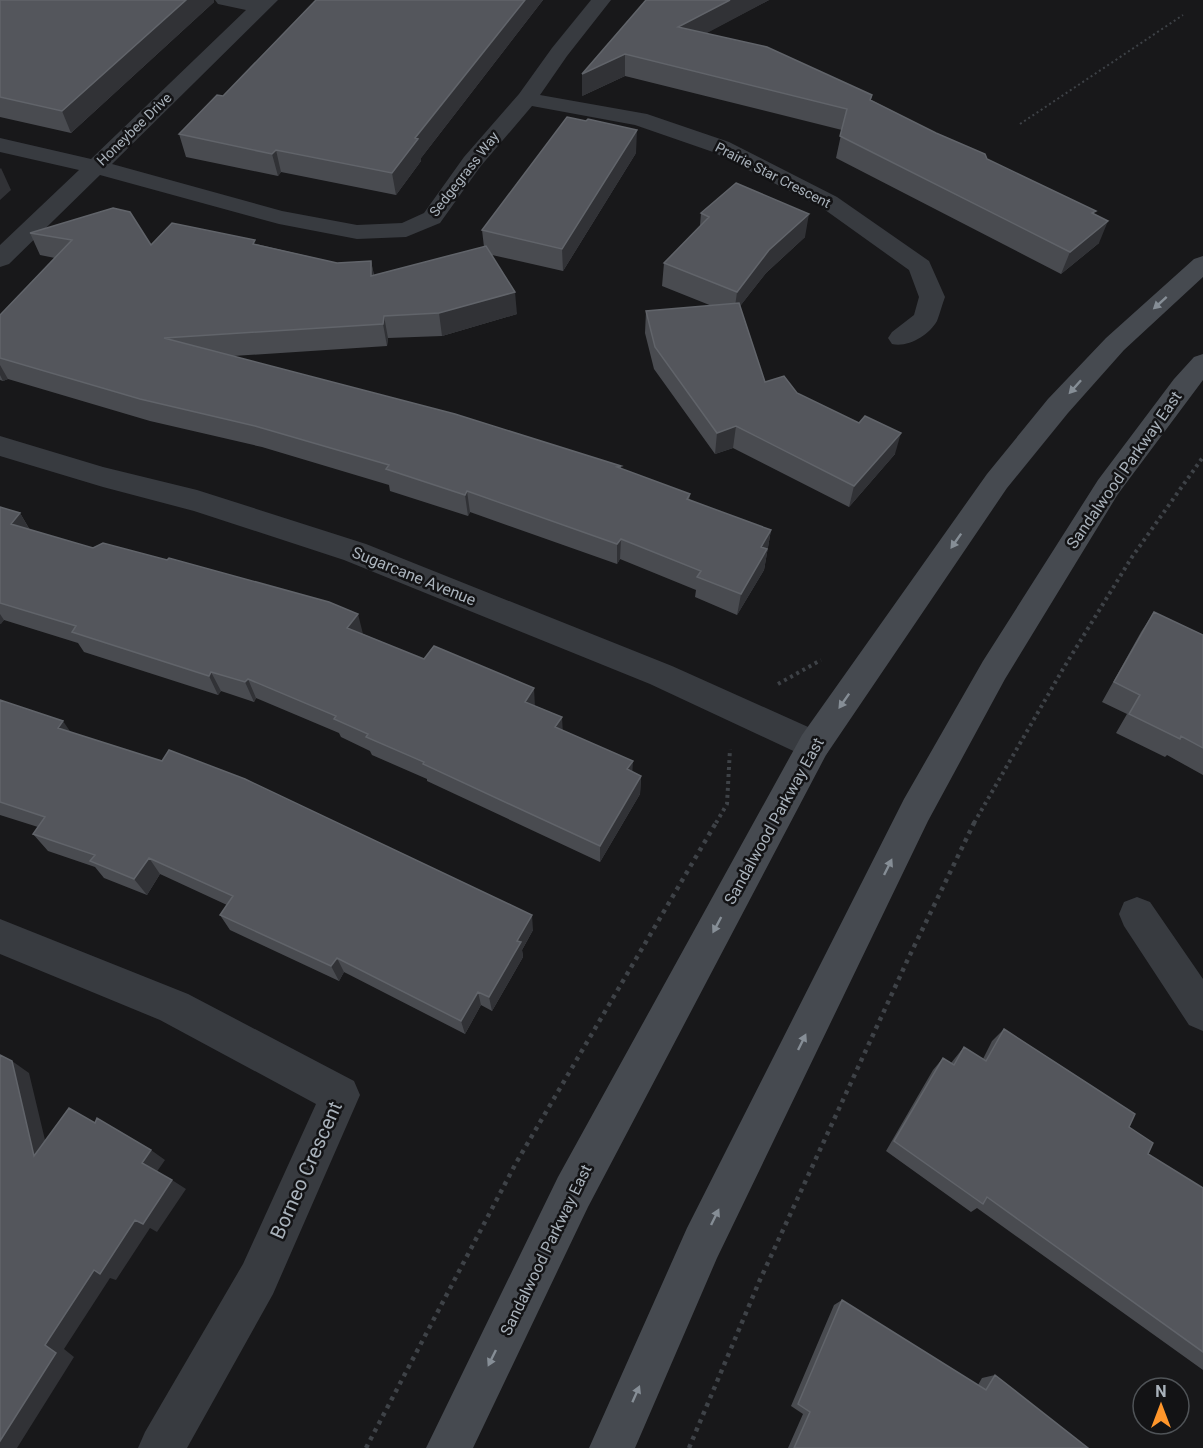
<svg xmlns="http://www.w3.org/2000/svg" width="1203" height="1448" font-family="Roboto,sans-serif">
<rect width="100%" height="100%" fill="#18181a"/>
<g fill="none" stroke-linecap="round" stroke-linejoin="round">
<path stroke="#3e4247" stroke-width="2" stroke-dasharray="2 3" stroke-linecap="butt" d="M1020,124L1183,15"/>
<path stroke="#3e4247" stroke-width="4" stroke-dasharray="3 4" stroke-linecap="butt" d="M778,684L821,660
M716,823L727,804L730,749
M974,823L1063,669L1132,557L1203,457"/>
<path stroke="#3e4247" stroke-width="4.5" stroke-dasharray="4 5" stroke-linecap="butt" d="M366,1448L516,1163L717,821
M689,1448L759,1282L908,959L975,821"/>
<path fill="#383b40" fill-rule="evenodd" d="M215,0H278L112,164L282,211L357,225L402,223L424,213L464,157L519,94L552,48L591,0H611L567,56L540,95L647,114L729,142L837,197L929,261L945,297C942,305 940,313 937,321C929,335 908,348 892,344L888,338L892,332L914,315L919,297L909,270L821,207L713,152L635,125L532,106L480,167L440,223L406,237L357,239L279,224L100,175L9,264L0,267V245L79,170L0,152V138L91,159L246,10L218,4Z
M0,436L103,467L197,490L366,544L672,666L826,735L831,745L826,755L814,759L802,755L650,684L344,560L194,511L103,487L0,456Z
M1137,897L1150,902L1203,979V1031L1189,1025L1124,926L1119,914L1124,902Z
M0,919L188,994L354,1081L360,1095L273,1294L187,1448H138L145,1432L243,1264L316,1104L160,1020L0,954Z"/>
<path fill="#464a50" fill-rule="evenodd" d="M1203,256V277L1124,350L1068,413L1007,488L826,755L588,1207L473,1448H426L558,1177L802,735L987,474L1048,399L1106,338L1194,259Z
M1203,354V380L1118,494L1005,679L928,821L717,1258L635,1448H589L687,1228L904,799L983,661L1098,480L1174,379L1194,357Z"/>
</g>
<path fill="#494b50" d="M0,0L214,2L71,133L0,117Z
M316,0H543L421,158V161L396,195L281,172L278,176L186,157L179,134L223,96Z
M646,0H769L706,33L872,95L871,100L987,159L1094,214L1099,243L1061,274L836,158L842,130L625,76L582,96Z
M636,153L563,271L492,255L517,314L442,336L388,338L387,346L233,356L621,466V469L690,494L689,500L771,530L764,570L737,615L695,597L696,590L620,559L617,564L470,512L468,516L390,491L389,485L262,447L150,421L8,379L3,381L0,380V315L55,258L40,255L30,233L151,245L256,244L337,263L371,261L374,275L484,247L482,230Z
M701,213L805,237L766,273L740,306L765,382L797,393L895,454L849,507L733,448L715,454L654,369L645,333L646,311L712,306L662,286L664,263L700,226Z
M0,507L20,513L30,530L363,634L562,717V730L632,772L641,776L640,794L600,862L427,781V779L372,755L370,751L341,737L339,733L256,698L254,702L221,691L218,695L84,652L78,643L4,620L0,624Z
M1154,612L1203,635V775L1167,755L1165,757L1116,733L1127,714L1102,702L1141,632Z
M0,700L71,732L533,930L522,950L523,957L492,1011L481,1005L465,1034L344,972L339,981L230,930L220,915L227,905L160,874L147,895L104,878L95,867L48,851L33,834L38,827L0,815Z
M1004,1029L1129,1127L1148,1154L1203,1188V1187V1370L977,1208L971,1212L886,1151L933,1070L943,1058L951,1063L964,1047L983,1059L992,1041Z
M842,1300L978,1385L982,1378L995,1375L1088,1448H788L803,1414L791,1406L834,1305Z"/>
<path fill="#313236" d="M186,0H214V2L71,133L62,111Z
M525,0H543L421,158V161L396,195L392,173L415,138Z
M730,0H769L677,49L678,27Z
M625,54V76L582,96V74Z
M637,130L636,153L563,271L562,249Z
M276,150L281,172L278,176L272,154Z
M1,168L11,190L0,200V169Z
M809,214L805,237L766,273L734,314L737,292L769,250Z
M1108,221L1099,243L1061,274L1070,252Z
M371,261L375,283L371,276Z
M515,292L517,314L442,336L439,313Z
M384,316L388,338L387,346L383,324Z
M0,365L8,379L3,381L0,375Z
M736,426L733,448L715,454L717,433Z
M901,433L895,454L849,507L854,486Z
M467,491L470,512L468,516L465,495Z
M20,513L32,534L11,524Z
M771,530L764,570L737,615L741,594L761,547Z
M621,539L620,559L617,564V544Z
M0,614L4,620L1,624L0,623Z
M358,614L363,634L353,648L347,628Z
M211,672L221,691L218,695L209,676Z
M248,679L256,698L254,702L245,682Z
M534,688L535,707L525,702Z
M562,717L563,735L555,727Z
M63,721L76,740L58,728Z
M633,761L632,778L627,769Z
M641,776L640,794L600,862V846Z
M149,858L160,874L147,895L134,879Z
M532,915L533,930L522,950L523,957L492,1011L489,997L517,941Z
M337,958L344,972L339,981L331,966Z
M478,992L481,1005L465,1034L461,1021Z
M12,1061L29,1073L51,1165L34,1156Z
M151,1150L165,1160L156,1173L142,1163Z
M172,1180L186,1189L157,1232L150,1228L116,1280L110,1278L64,1349L74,1357L17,1448H0V1441L45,1345L94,1270L135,1220Z"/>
<path fill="#54565c" stroke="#61646a" stroke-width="1.5" d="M0,0H186L62,111L0,97Z
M316,0H525L415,138L418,139L392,173L276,150L272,154L179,134L217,95L223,96Z
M646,0H730L678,27L767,47L872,95L870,100L936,133L985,154L987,159L1096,211L1092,213L1108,221L1070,252L840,136L847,109L625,54L582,74Z
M567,117L586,121L588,119L637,130L562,249L482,230Z
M736,183L809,214L769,250L737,292L664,263L709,217L701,213Z
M113,208L130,212L151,245L172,223L255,240L253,244L337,263L371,261V276L486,246L515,292L439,313L384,316L383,324L164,338L455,414L621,466L617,467L690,494L687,499L771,530L761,547L767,549L741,594L697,577L701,571L621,539L617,544L467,491L465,495L386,469L389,465L255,426L140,399L0,358V315L72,240L30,233Z
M739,303L765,382L784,376L797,393L859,423L865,416L901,433L854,486L736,426L717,433L655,347L646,311Z
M0,507L20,513L11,524L93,548L103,543L167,560L169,558L329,602L358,614L347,628L424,659L434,646L534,688L525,702L562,717L555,727L633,761L627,769L641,776L600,846L423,764L424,762L366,737L368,734L334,719L336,716L248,679L245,682L211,672L209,676L72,632L76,626L0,603Z
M1154,612L1203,635V748L1181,736L1180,739L1129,714L1140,695L1114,682Z
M0,700L63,721L58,728L162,761L169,750L245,779L532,915L517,941L521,942L489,997L478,992L461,1021L337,958L331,966L220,915L233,896L149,858L134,879L90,861L95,855L33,834L45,817L0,802Z
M1004,1029L1135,1114L1129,1127L1153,1143L1148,1154L1203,1188V1352L987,1197L983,1204L894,1141L943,1058L954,1065L964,1047L986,1061Z
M0,1055L12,1061L34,1156L69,1108L95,1123L97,1118L151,1150L142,1163L172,1180L143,1224L135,1220L100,1274L94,1270L45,1345L56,1353L0,1441Z
M842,1300L986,1390L995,1375L1088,1448H794L810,1412L798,1404Z"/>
<defs><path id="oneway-solid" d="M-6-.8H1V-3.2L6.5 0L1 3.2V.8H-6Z" transform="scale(1.5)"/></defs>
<g fill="#868e96">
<use href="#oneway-solid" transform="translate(1160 303) rotate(138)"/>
<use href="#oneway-solid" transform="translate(1075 387) rotate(132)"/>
<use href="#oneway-solid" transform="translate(956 541) rotate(125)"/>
<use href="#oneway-solid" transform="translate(844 701) rotate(125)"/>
<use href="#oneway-solid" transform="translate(888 867) rotate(-64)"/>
<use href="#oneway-solid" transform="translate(717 925) rotate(118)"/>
<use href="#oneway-solid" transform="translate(802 1042) rotate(-64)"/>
<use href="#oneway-solid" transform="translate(715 1217) rotate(-64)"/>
<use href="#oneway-solid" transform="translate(492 1358) rotate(116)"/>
<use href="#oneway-solid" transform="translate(636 1394) rotate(-66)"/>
</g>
<g text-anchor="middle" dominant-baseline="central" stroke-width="5" stroke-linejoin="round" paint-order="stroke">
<g font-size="14" fill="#a9b2bb" stroke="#131315">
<text transform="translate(134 129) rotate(-44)">Honeybee Drive</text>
<text transform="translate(464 174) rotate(-52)">Sedgegrass Way</text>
<text transform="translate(773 175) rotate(27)">Prairie Star Crescent</text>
</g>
<g font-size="16" fill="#a9b2bb" stroke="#131315">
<text transform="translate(1124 470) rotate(-55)">Sandalwood Parkway East</text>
<text transform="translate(414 576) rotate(22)">Sugarcane Avenue</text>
<text transform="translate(774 821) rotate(-61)">Sandalwood Parkway East</text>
<text transform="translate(546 1250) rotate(-64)">Sandalwood Parkway East</text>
</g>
<g font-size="20" fill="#a9b2bb" stroke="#131315">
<text transform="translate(306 1170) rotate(-66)">Borneo Crescent</text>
</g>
</g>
<g transform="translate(1161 1406)"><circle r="28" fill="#131315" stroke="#4f5357" stroke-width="1.5"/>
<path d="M0-4.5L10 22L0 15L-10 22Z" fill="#ff962b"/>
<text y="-9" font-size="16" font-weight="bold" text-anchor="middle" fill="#a9b2bb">N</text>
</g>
</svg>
